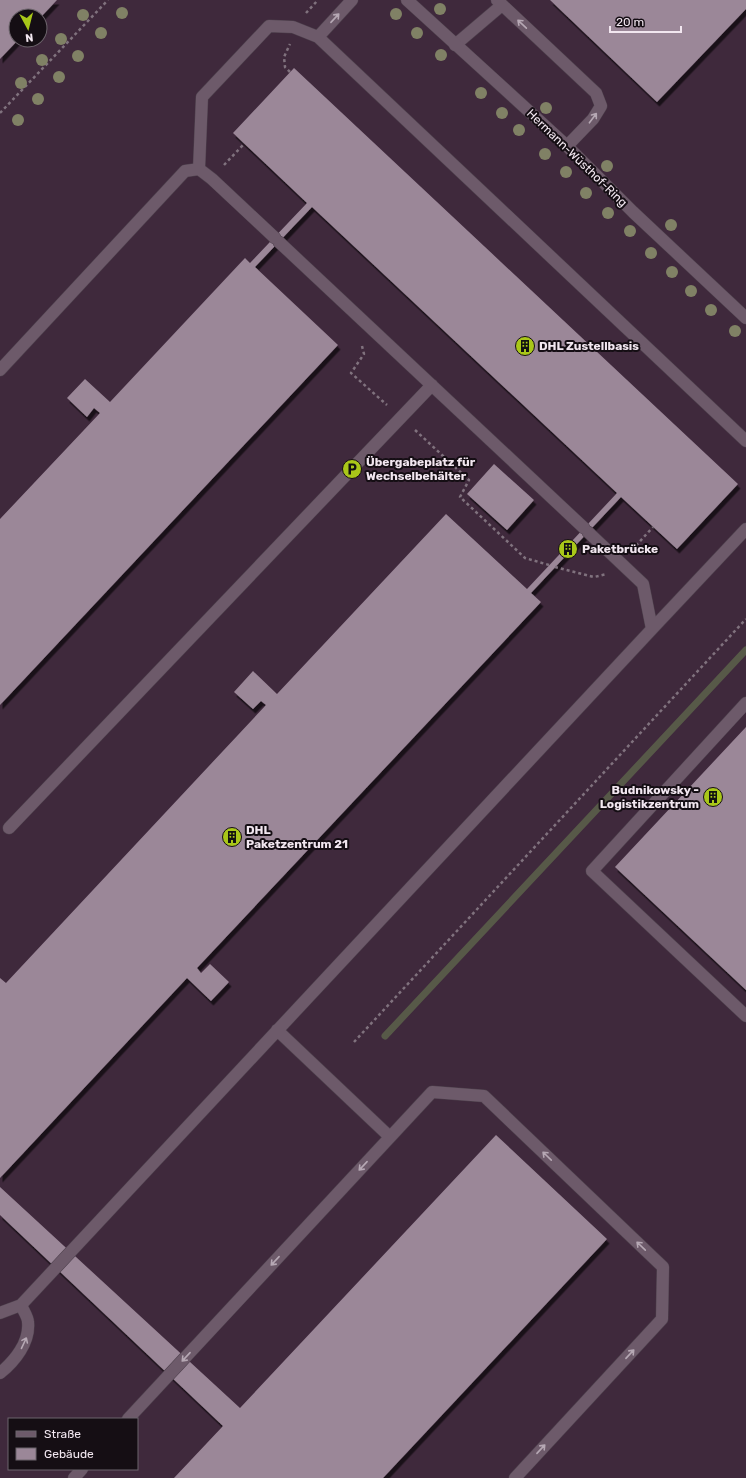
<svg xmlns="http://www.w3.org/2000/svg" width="746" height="1478" font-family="Rubik,sans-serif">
<defs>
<filter id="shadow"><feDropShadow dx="2.5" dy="4.5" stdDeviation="0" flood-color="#0009"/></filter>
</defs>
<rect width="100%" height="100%" fill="#322230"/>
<path fill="#3f293c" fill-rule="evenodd" d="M0,0H746V1478H0ZM16,16H40V40H16ZM9,1419H137V1469H9Z"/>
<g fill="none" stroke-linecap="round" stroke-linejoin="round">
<path stroke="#575948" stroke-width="7" d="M385,1036L746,650"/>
</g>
<path fill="#9b8798" filter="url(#shadow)" d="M0,0H57L40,18V16H16V40H18L0,59Z
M550,0H746V9L657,102Z
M294,68L738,484L677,549L621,497L531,593L541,602L197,968L201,973L210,964L229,982L211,1001L187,978L0,1178V978L6,983L266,705L261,701L253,709L234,692L253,671L277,694L446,514L527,589L617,493L312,207L255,267L338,345L0,705V519L100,413L94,408L87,417L67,398L85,379L110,402L245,258L250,263L307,203L233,133Z
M494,464L534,500L507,530L467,494Z
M746,727V990L615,867Z
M496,1135L607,1239L383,1478H174L223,1426L0,1215V1187L240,1408Z"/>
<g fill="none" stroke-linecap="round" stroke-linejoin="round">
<g stroke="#4d404c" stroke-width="13">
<path id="service" d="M497,0L596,93L601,106L593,119L567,146
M318,37L352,0
M455,45L502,5
M199,169L202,97L269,26L293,27L318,37L746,441
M279,242L584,528
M0,370L185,171L199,169L212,179L275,238
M652,629L746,529
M746,703L592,871L746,1016
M9,828L432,385
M277,1030L390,1137
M0,1313L21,1305L652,629L643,584L588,532
M0,1373C15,1361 30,1342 28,1322C28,1317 23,1310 21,1305
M128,1419L432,1092L484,1096L663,1267L662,1319L515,1478
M74,1478L82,1469"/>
</g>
<g stroke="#4d404c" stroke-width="13">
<path id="minor" d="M407,0L567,146L633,212L746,318"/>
</g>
<path stroke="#80727e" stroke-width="2.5" stroke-dasharray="3 3" stroke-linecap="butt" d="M306,13L318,0
M290,72L285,67L284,57L290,44
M0,113L108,0
M224,165L244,144
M362,346L364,354L351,373L387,405
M415,430L469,480L460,497L525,558L549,565
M632,550L653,527
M555,567L594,577L607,574
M354,1042L746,619"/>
<use href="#service" stroke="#6d5a6a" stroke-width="12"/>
<use href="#minor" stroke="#6d5a6a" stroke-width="12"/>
</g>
<g fill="#808165">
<circle cx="440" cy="9" r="6"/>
<circle cx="122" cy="13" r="6"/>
<circle cx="396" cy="14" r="6"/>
<circle cx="83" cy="15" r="6"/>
<circle cx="101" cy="33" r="6"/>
<circle cx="417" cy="33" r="6"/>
<circle cx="61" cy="39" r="6"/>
<circle cx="441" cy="55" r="6"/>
<circle cx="78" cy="56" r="6"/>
<circle cx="42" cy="60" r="6"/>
<circle cx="59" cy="77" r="6"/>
<circle cx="21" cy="83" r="6"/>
<circle cx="481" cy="93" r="6"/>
<circle cx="38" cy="99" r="6"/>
<circle cx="546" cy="108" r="6"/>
<circle cx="502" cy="113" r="6"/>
<circle cx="18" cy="120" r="6"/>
<circle cx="519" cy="130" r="6"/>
<circle cx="545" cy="154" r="6"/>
<circle cx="607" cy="166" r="6"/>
<circle cx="566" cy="172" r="6"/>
<circle cx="586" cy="193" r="6"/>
<circle cx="608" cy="213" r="6"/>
<circle cx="671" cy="225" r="6"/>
<circle cx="630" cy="231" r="6"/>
<circle cx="651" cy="253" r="6"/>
<circle cx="672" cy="272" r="6"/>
<circle cx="691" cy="291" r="6"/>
<circle cx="711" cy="310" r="6"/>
<circle cx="735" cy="331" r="6"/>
</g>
<defs><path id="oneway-shaft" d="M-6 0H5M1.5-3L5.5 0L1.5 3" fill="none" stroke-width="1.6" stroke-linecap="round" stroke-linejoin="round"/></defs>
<g stroke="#b6a8b4">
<use href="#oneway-shaft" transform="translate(335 18) rotate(-47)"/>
<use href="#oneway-shaft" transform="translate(522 24) rotate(-137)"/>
<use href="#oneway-shaft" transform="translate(593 118) rotate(-53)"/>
<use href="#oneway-shaft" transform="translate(547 1156) rotate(-136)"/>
<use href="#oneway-shaft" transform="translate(363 1166) rotate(133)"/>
<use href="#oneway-shaft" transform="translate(641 1246) rotate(-136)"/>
<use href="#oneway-shaft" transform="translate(275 1261) rotate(133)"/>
<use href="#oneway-shaft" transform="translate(24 1343) rotate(-65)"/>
<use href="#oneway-shaft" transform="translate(630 1354) rotate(-47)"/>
<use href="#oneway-shaft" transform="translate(186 1357) rotate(133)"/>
<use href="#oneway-shaft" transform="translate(541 1449) rotate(-47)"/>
</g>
<defs>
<g id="building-disc" transform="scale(1)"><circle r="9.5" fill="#a9c719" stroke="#150e14"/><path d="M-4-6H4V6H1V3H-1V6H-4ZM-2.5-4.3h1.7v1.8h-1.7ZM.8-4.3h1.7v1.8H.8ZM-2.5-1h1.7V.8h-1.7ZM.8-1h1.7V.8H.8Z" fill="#111"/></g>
<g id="parking-disc" transform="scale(1)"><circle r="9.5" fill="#a9c719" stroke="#150e14"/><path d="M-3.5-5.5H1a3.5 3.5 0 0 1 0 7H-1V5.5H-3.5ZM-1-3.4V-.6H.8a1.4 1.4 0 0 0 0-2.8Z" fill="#111"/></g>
</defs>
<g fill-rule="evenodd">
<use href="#building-disc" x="525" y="346"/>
<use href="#parking-disc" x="352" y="469"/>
<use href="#building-disc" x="568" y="549"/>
<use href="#building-disc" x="713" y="797"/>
<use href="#building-disc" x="232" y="837"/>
</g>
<g text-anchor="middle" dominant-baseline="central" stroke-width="4" stroke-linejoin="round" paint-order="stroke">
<g font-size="12" fill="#f2e7f0" stroke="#150e14">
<text transform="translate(577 158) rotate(44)">Hermann-Wüsthof-Ring</text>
</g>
<g font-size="12" font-weight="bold" fill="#f2e7f0" stroke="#150e14" text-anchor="start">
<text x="539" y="346">DHL Zustellbasis</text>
<text x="366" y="462">Übergabeplatz für<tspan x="366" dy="14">Wechselbehälter</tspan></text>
<text x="582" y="549">Paketbrücke</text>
<text x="699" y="790" text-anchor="end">Budnikowsky -<tspan x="699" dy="14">Logistikzentrum</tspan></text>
<text x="246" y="830">DHL<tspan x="246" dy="14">Paketzentrum 21</tspan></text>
</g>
</g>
<rect x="8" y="1418" width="130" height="52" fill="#150e14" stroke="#6d656c"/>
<rect x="16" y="1431" width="20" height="6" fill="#6d5a6a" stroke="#6d656c"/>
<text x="44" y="1438" font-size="12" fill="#f2e7f0">Straße</text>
<rect x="16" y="1448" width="20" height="12" fill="#9b8798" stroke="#6d656c"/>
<text x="44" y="1458" font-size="12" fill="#f2e7f0">Gebäude</text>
<g transform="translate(28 28) rotate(173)"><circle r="19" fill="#150e14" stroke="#6d656c"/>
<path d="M0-3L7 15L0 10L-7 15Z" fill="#a9c719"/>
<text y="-6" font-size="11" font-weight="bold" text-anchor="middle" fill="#f2e7f0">N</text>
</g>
<path d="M610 26v6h71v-6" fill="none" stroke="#f2e7f0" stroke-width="2"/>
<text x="616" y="26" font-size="12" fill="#f2e7f0" stroke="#150e14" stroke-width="3" paint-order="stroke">20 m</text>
</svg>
